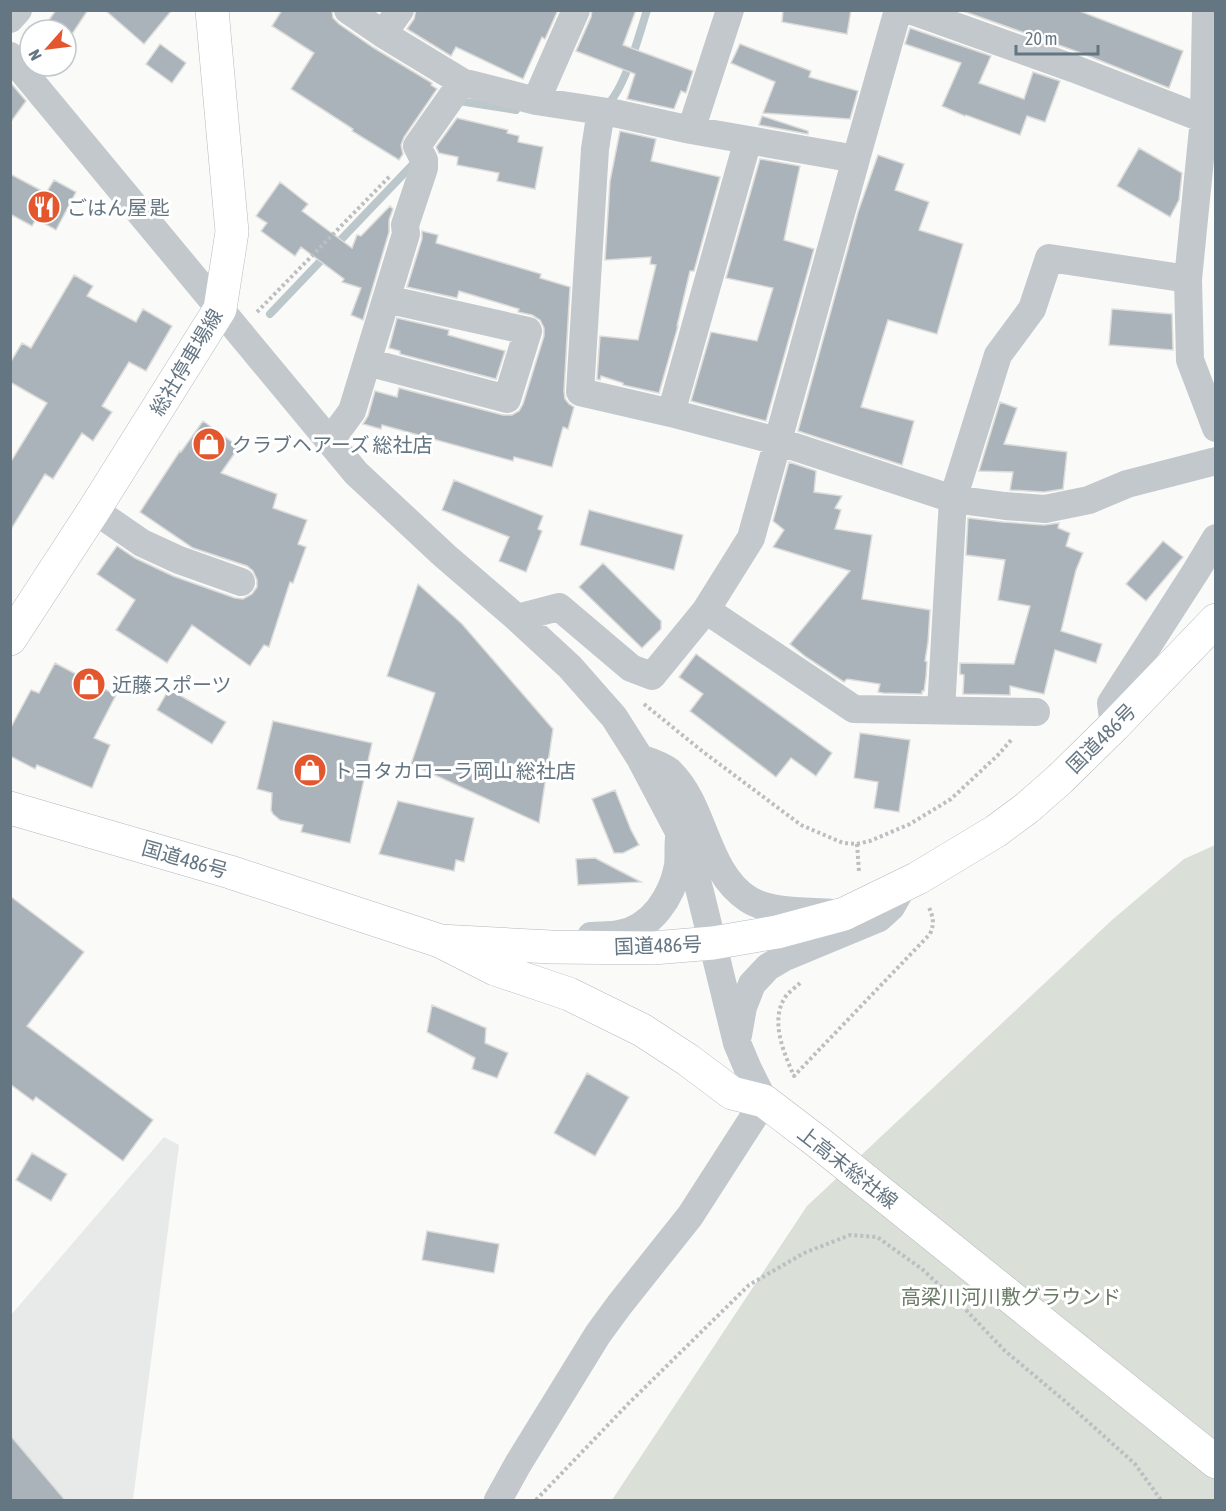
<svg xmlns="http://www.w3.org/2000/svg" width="1226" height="1511" font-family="'Asap Condensed','Noto Sans JP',sans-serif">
<rect width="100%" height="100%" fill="#fafaf8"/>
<path fill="#e8e9e9" d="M164,1137L179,1145L133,1500H11V1315Z"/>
<path fill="#dadfd7" d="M1215,845V1500H612L807,1206L1112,920L1184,859Z"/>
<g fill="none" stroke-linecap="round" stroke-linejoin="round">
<path stroke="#bbc7cb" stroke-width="8" d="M457,105L459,101L516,110
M606,106C625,89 639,35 647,10
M270,314L416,161"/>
</g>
<path fill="#aab3b9" stroke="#dcdcda" stroke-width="1.5" d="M56,10H88L66,43V30H42Z
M105,10H172L144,44Z
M282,10H332L333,18L339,24L374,48L432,83L431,85L437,89L404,137L401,145L403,154L399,160L352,131L353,129L291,89L314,53L272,26Z
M416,10H558L545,39L542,37L523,79L456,47L451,56L407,29L414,19Z
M592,10H636L623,45L693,71L686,93L681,91L674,109L627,99L635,74L576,51L591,17Z
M783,10H851L847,34L782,22Z
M960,10H1077L1183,51L1169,88L1081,53Z
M910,28L991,56L979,83L1024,99L1033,72L1060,81L1045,122L1027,116L1020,135L966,115L965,116L942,106L961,63L905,44Z
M160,44L186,63L172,83L146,64Z
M740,44L811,71L809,77L858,91L850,119L763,113L775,82L731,63Z
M10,82L26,101L10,123Z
M762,116L808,131V134L759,125Z
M457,118L508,130L507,133L519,136L518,142L543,147L535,189L497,181L499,173L457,165L458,157L439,153L436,147Z
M620,131L656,139L651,161L720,177L694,271H690L677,326H678L659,393L623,385V383L601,376L600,380L597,379L600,336L638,340L656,265L650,264L651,257L605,260L610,181Z
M1139,148L1182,173L1179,200L1170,217L1117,186Z
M878,155L904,164L895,190L929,202L919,230L963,244L937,334L888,320L861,407L914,421L902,465L798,431L858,212Z
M760,159L800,166L784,240L814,249L766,421L691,401L711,332L757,341L773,288L726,278Z
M10,174L46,193L54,180L76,192L56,230L36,219L32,226L10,214Z
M280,182L308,204L302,211L352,248L357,235L361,236L390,206L393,209L389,220V232L363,320L351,315L361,288L342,282L344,279L301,247L295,256L261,231L267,223L256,216Z
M422,231L438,235L436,243L541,274L540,278L570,287L564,391L565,399L569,404L574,407L568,429L563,427L552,467L514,457L513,461L382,425L381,429L363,424L368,416L375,391L397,397L399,388L503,415H512L519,411L523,404L544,336V328L540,320L532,315L518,312L519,309L459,291L457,298L407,287L422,239Z
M74,275L93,286L87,296L136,322L143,309L172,326L146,371L129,362L102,406L112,412L93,441L82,433L53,479L45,474L10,531V463L47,403L10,382V363L22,343L31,348Z
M1112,309L1172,314L1173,350L1109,345Z
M397,318L449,330L448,335L505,351L496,379L400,354V351L389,348Z
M1000,402L1017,408L1004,444L1067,452L1063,489L1044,492L1010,490L1013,472L979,471Z
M203,421L239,447L221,473L277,494L273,508L307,520L298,544L306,547L293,583L290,582L269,647L264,645L250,666L192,625L167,663L116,630L135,600L97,574L117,546L135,558L173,576L235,598L243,599L252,594L257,587V580L253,571L247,566L193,548L140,512L180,451L181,452Z
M789,462L816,471L814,492L842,496L835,508L841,510L835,529L872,535L862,599L930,610L928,642L925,661L927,662L926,677L924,691H922V694L883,693L878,692L880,684L847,679L844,682L806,657L790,644L850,571L773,547L784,530L773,521Z
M454,480L543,516L538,529L542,531L526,572L499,561L509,537L442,510Z
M589,510L683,535L674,570L580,545Z
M968,518L1003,522L1044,525L1059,523L1058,528L1070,533L1066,546L1083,553L1076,570L1061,631L1102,644L1096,663L1055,650L1044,694L1010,686V695L963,694L964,675L960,674V663L1014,664L1030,606L998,600L1005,560L966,555Z
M1163,541L1183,557L1146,601L1126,584Z
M603,563L661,621V629L642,648L579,587Z
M418,584L462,624L553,729L539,823L411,764L435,693L387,676Z
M696,654L832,753L816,776L791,758L776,777L690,711L703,694L679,677Z
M55,663L116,695L94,738L110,745L92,788L37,765L35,769L10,756V729L31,690L39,693Z
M169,689L226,722L212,744L157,710Z
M273,721L372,743L350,843L301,832L303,825L280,820L273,814L271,810L272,793L257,789Z
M860,733L910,740L899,812L874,808L878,782L854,778Z
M615,790L631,830L639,845L623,853H614L592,799Z
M398,801L474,818L464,862L456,860L454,871L379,854Z
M595,858L641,882L578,885L576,859Z
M10,896L84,952L27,1026L153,1120L123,1161L36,1097L33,1101L10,1084Z
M432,1005L486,1028L485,1043L508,1053L497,1078L472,1069L475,1058L427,1032Z
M587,1073L629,1097L595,1156L554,1133Z
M32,1153L67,1174L51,1201L16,1180Z
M427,1231L499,1244L494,1273L422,1260Z
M10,1435L65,1500H10Z"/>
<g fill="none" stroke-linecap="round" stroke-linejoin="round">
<g stroke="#b5babe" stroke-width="34">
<path id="major" d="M10,639L94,510L220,309L232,232L212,10
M440,941L495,969L569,994L642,1030L688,1060L732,1093L764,1101L819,1143L1216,1462"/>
</g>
<g stroke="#b4b9bd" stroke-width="34">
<path id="highway" d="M10,808L230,872L440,941L551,947L653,948L713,943L777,932L844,914L918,878L996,831L1027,808L1060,779L1114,726L1216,620"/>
</g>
<path stroke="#bbbfc2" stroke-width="4" stroke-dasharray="3 3" stroke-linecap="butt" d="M257,312L390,176
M644,704L702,751L801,825L843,843L857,844L870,841L910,824L951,799L998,755L1012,739
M857,844L859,872
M800,983C796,987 790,991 786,996C769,1020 784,1053 794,1076L930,934C935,922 933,917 928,905
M536,1500L629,1403L749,1285L804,1253L850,1235L877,1237L922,1269L965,1309L1004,1350L1066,1402L1135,1464L1161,1500"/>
<path stroke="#c3c8cc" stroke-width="28" d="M348,10L383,34L462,82L536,101L614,113L691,130L856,159L898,10
M910,10L1075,69L1204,119
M1206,10L1204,119L1188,279L1190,360L1216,428
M10,19L18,10
M383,34L400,10
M10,56L356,473L445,556L517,618L570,667L614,717L640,758L679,832L691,860L700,892L737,1043L748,1069L764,1101L690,1216L620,1304L598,1334L518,1464L498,1500
M536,101L576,10
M601,111L595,149L580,392L671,413L777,441L953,499L1005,506L1045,509L1089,500L1127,484L1216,461
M691,130L730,10
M367,362L507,399L528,331L386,299
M671,413L748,140
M330,441L352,411L406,234L405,225L424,168V160L417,146L462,82
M94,510L142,543L179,560L241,582
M706,610L854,709L1036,712
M517,618L559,607L631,668L652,676L706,610L751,538L856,159
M941,710L953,499L998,355L1032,309L1049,258L1188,279
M1114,726L1111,703L1196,571L1216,538
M640,758C649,761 662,765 669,771C706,806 704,870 748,899C769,913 808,911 833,913
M591,936C600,935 610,936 619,934C652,928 672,897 678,866C679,857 678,847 679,838
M738,1035L743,1007L752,984L768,967L785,957L879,918L891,907L903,886"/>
<use href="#major" stroke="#fff" stroke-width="33"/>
<use href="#highway" stroke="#fff" stroke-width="33"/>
</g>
<defs>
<g id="restaurant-disc" transform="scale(1.725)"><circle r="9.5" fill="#e4572e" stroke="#fff"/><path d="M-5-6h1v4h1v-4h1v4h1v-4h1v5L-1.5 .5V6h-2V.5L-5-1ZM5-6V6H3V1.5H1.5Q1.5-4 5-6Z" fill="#fff"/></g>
<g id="shop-disc" transform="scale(1.725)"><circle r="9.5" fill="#e4572e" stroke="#fff"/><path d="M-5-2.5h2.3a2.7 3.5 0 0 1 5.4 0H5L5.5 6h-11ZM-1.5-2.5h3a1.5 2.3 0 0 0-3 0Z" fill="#fff"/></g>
</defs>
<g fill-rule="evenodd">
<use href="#restaurant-disc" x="44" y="207"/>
<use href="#shop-disc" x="209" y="444"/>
<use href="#shop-disc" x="89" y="684"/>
<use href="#shop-disc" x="310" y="770"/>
</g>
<g text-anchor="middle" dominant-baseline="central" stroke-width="6" stroke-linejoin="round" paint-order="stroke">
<g font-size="20" fill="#657683" stroke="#fff" text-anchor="start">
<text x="67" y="207">ごはん屋 匙</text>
<text x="232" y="444">クラブヘアーズ 総社店</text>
<text x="112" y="684">近藤スポーツ</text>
<text x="333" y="770">トヨタカローラ岡山 総社店</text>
</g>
<g font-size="20" fill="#657683" stroke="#fff">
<text transform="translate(186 362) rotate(-59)">総社停車場線</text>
<text transform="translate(1101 738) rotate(-45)">国道486号</text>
<text transform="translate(185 859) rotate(16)">国道486号</text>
<text transform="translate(658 945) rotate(-2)">国道486号</text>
<text transform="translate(848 1167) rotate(38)">上高末総社線</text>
</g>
<g font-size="20" fill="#687a64" stroke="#fff">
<text x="1011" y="1296">高梁川河川敷グラウンド</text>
</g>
</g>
<rect width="1226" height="1511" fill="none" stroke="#657683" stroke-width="24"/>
<g transform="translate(48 48) rotate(242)"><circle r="28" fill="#ffffff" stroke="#c1c8cd" stroke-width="1.5"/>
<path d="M0-4.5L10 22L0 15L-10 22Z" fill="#e4572e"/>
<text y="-9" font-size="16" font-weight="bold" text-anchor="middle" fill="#657683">N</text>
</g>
<path d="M1016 45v9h82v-9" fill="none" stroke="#657683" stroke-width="3"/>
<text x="1025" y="45" font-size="18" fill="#657683" stroke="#ffffff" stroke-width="4.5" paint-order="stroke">20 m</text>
</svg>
